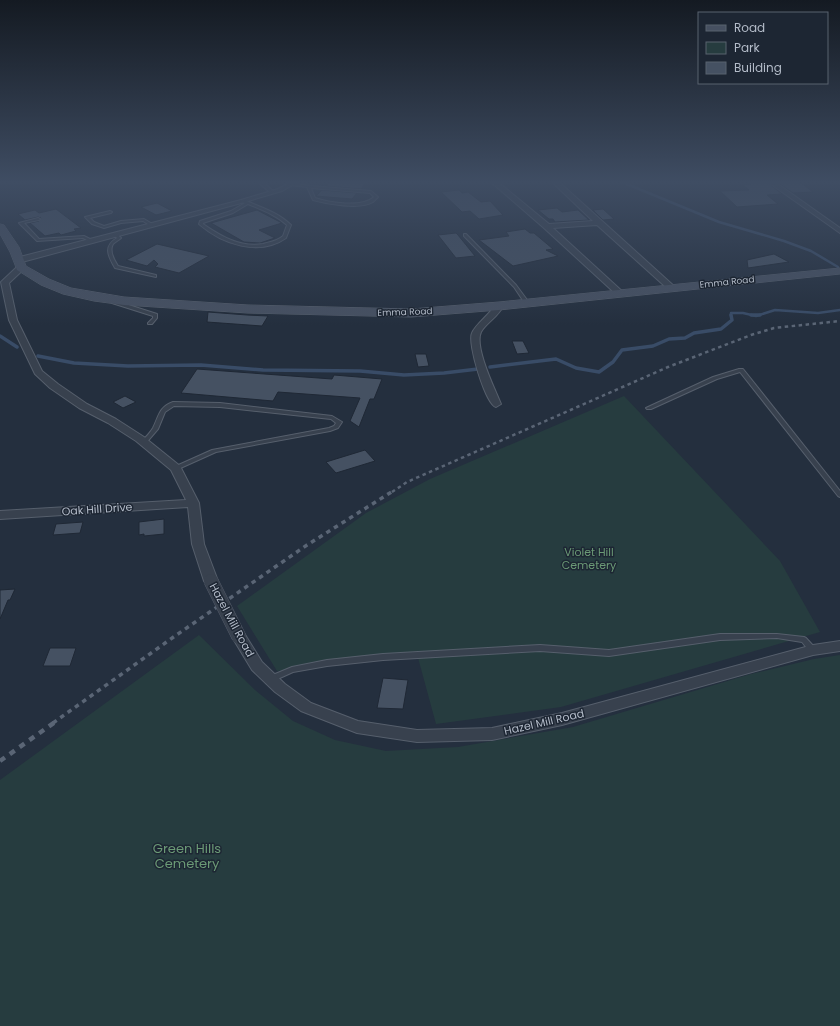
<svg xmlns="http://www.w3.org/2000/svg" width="840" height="1026" font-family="Poppins,sans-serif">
<rect width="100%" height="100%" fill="#242f3e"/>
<path fill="#263c3f" d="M624,396L780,561L820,632L561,707L436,724L417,654L277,671L237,606L366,513L430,479Z
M199,635L255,690L293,721L335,740L386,751L458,747L573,727L751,674L814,659L840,655V1026H0V780Z"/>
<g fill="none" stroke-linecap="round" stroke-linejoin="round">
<path stroke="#394c67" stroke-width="2.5" d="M622,182L719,222L784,241L811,251L838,267
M731,316V313H743L756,316
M756,316L775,310L818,313L840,310"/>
<path stroke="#394c67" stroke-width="3.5" d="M751,315H760
M0,336L17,347
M38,356L74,363L128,366L201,365L263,370L360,371L404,375L444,373L478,369
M490,367L556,359L576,368L599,372L613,362L622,350L653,346L669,339L685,338L694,333L721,329L732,320L731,315"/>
</g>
<path fill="#455162" stroke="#1f2835" d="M330,182H367L361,189L326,186Z
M748,182H767L782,194L767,195L778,204L737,207L720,191L749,190L743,185L751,184Z
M777,182H800L813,192L793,193Z
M322,190L357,193L352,199L316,196Z
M459,190L462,193L468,192L481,202L490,201L503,215L479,219L470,211L462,212L441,192Z
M157,203L172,211L156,215L141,207Z
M557,208L562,212L578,210L589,220L555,222L553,219H549L538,210Z
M56,209L81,228L74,229L76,231L61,235L59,233L45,236L30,223L39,221L41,218L38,217L25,220L18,214L35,210L39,213Z
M603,209L614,219L603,220L593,210Z
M257,210L282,223L259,230L275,238L260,243L244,242L211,223Z
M525,229L530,233H534L553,249L546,250L558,256L513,266L479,240L509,236L506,232Z
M456,233L458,235L475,256L456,258L438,235Z
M157,244L209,256L179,273L155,267L158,264L154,260L147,266L126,260Z
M774,254L789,262L748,268L747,260Z
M208,312L247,315L268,316L262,326L207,322Z
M512,341H523L529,353L517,354Z
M415,354H426L429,366L418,367Z
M197,369L332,379L334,375L382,379L374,399H370L359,427L350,421L360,398L278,392L273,401L181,393Z
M125,396L136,402L123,408L113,402Z
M365,450L375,461L336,473L326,462Z
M164,519V534L144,536V534L139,535V522Z
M83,522L80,533L53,535L56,524Z
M15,589L10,600H8L0,619V590Z
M50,648H76L70,666H43Z
M383,678L408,680L403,709L377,708Z"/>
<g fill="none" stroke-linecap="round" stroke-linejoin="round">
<g stroke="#565f6c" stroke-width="2">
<path id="lane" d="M260,182H267V183H264L273,191V193H271L260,184Z
M291,183L311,186L371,191L378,197C377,198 374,201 373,202C360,210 327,204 313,200L307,187L290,185V183ZM311,188L370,193L374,197C362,208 330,203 315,198Z
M242,200H244C260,207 278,212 291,225L286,238C259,257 222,244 199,224L200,221L231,211L245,203L242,202ZM248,204C262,210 276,215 287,225L283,236C277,241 270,242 263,244C240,248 221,236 203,224V223L233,213Z
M110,211L112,212L111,213L90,218L94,222L104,226L121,221L144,219L154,225L151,226L143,221L121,223L104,228L92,224L85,217Z
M38,218L40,219L39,220L24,223L39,239L84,236L94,241L91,242L83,238L37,241L19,223Z
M114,233H116L121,238C119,240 115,242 113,244C109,251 114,260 118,266L156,275V277L115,268C108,256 103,246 117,238L113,234Z
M464,234H466L516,285L530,304V305H526L514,287L464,236Z
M112,299H116V301L157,314V318L152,324H148V323L153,318V316L112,303Z
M739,369H743L840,491V497L838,496L740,372L717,379L651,409H647L646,408L713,377Z
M173,402L220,403L332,416L342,422L338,428L330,431L216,452L176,470L173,468L174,467L212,450L329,428L334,426L336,423L331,419L220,407L174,406L165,412L158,429L146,443H142L141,442L142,441C146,437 150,433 153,428C159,416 159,407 173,402Z
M720,634H777L804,637L806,638L817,650L816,652L813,653L810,652L802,642L777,638L720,640L609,656L540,651L383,660L327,666L293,672L271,682L268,681L267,679L268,677L292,667L327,660L383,654L540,645L609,650Z"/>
</g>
<g stroke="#565f6c" stroke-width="2">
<path id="street" d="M291,182H298L282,191L245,202L22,262H19L15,260L16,258L241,200L278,189Z
M491,182H498L549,224L593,221L552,182H559L675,287L674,289H668L597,225L553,228L624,293L620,296L617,295L544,228Z
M768,182H775L840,228V233Z
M18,266H21L25,268L9,283L17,320L42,371L58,384L87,404L116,419L144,437L180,466L199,503L204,544L218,581L216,584L211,585L206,584L204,581L192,544L188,507L0,519V511L186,500L171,470L136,441L108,423L79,408L50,388L35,374L9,320L1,282Z
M499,303L503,306C498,317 486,323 481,332C474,347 495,389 501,404L496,407C486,405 467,343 472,333C476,324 490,314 496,304Z
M239,632L244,633L262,662L285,684L311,703L358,721L417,730L492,728L562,713L813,645L840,641V651L813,655L562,725L492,740L417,742L357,733L301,711L275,692L252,670L232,637L234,633Z"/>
</g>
<g stroke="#565f6c" stroke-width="1">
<path id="secondary" d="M0,224L4,225L19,247L26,266L49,279L71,288L124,297L248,305L411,309L499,302L840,268V274L499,310L411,317L248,313L124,305L94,301L63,294L41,285L17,270L10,252L0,234Z"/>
</g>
<use href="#lane" fill="#38414e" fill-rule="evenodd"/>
<use href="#street" fill="#38414e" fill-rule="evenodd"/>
<use href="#secondary" fill="#465061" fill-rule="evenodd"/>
<path stroke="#5a6575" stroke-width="2.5" stroke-dasharray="3.5 3.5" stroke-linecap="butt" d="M392,492L407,482L668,367L751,335L774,328L840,321"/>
<path stroke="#5a6575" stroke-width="3.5" stroke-dasharray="4.5 4.5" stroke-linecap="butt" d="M53,723L175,636L307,545L393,491"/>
<path stroke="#5a6575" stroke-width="4.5" stroke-dasharray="6 6" stroke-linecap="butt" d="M0,761L55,722"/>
<g stroke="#565f6c" stroke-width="15" stroke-linecap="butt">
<path id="street-bridge" d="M211,581L239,637"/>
</g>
<use href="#street-bridge" stroke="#38414e" stroke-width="14"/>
</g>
<linearGradient id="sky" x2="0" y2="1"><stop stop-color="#141a22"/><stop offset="0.56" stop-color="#3f4d63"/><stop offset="1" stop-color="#3f4d63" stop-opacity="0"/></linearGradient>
<rect width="840" height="325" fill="url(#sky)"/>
<g text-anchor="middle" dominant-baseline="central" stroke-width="3" stroke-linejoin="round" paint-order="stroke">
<g font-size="9" fill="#b4bcc9" stroke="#1d2633">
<text transform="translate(727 282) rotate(-6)">Emma Road</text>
<text transform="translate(405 312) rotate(-2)">Emma Road</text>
</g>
<g font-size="11" fill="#b4bcc9" stroke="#1d2633">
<text transform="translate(97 509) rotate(-4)">Oak Hill Drive</text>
<text transform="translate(232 620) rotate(62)">Hazel Mill Road</text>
<text transform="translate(544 722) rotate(-13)">Hazel Mill Road</text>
</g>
<g font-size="11" fill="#6b9a76" stroke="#1d2633">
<text x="589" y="552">Violet Hill<tspan x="589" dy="13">Cemetery</tspan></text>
</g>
<g font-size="13" fill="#6b9a76" stroke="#1d2633">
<text x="187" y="848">Green Hills<tspan x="187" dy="15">Cemetery</tspan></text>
</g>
</g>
<rect x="698" y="12" width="130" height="72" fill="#1d2633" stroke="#59626f"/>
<rect x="706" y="25" width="20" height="6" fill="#465061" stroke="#59626f"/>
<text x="734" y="32" font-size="12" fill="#b4bcc9">Road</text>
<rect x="706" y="42" width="20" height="12" fill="#263c3f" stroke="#59626f"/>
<text x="734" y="52" font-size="12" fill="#b4bcc9">Park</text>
<rect x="706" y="62" width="20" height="12" fill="#455162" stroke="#59626f"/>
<text x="734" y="72" font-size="12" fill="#b4bcc9">Building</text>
</svg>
